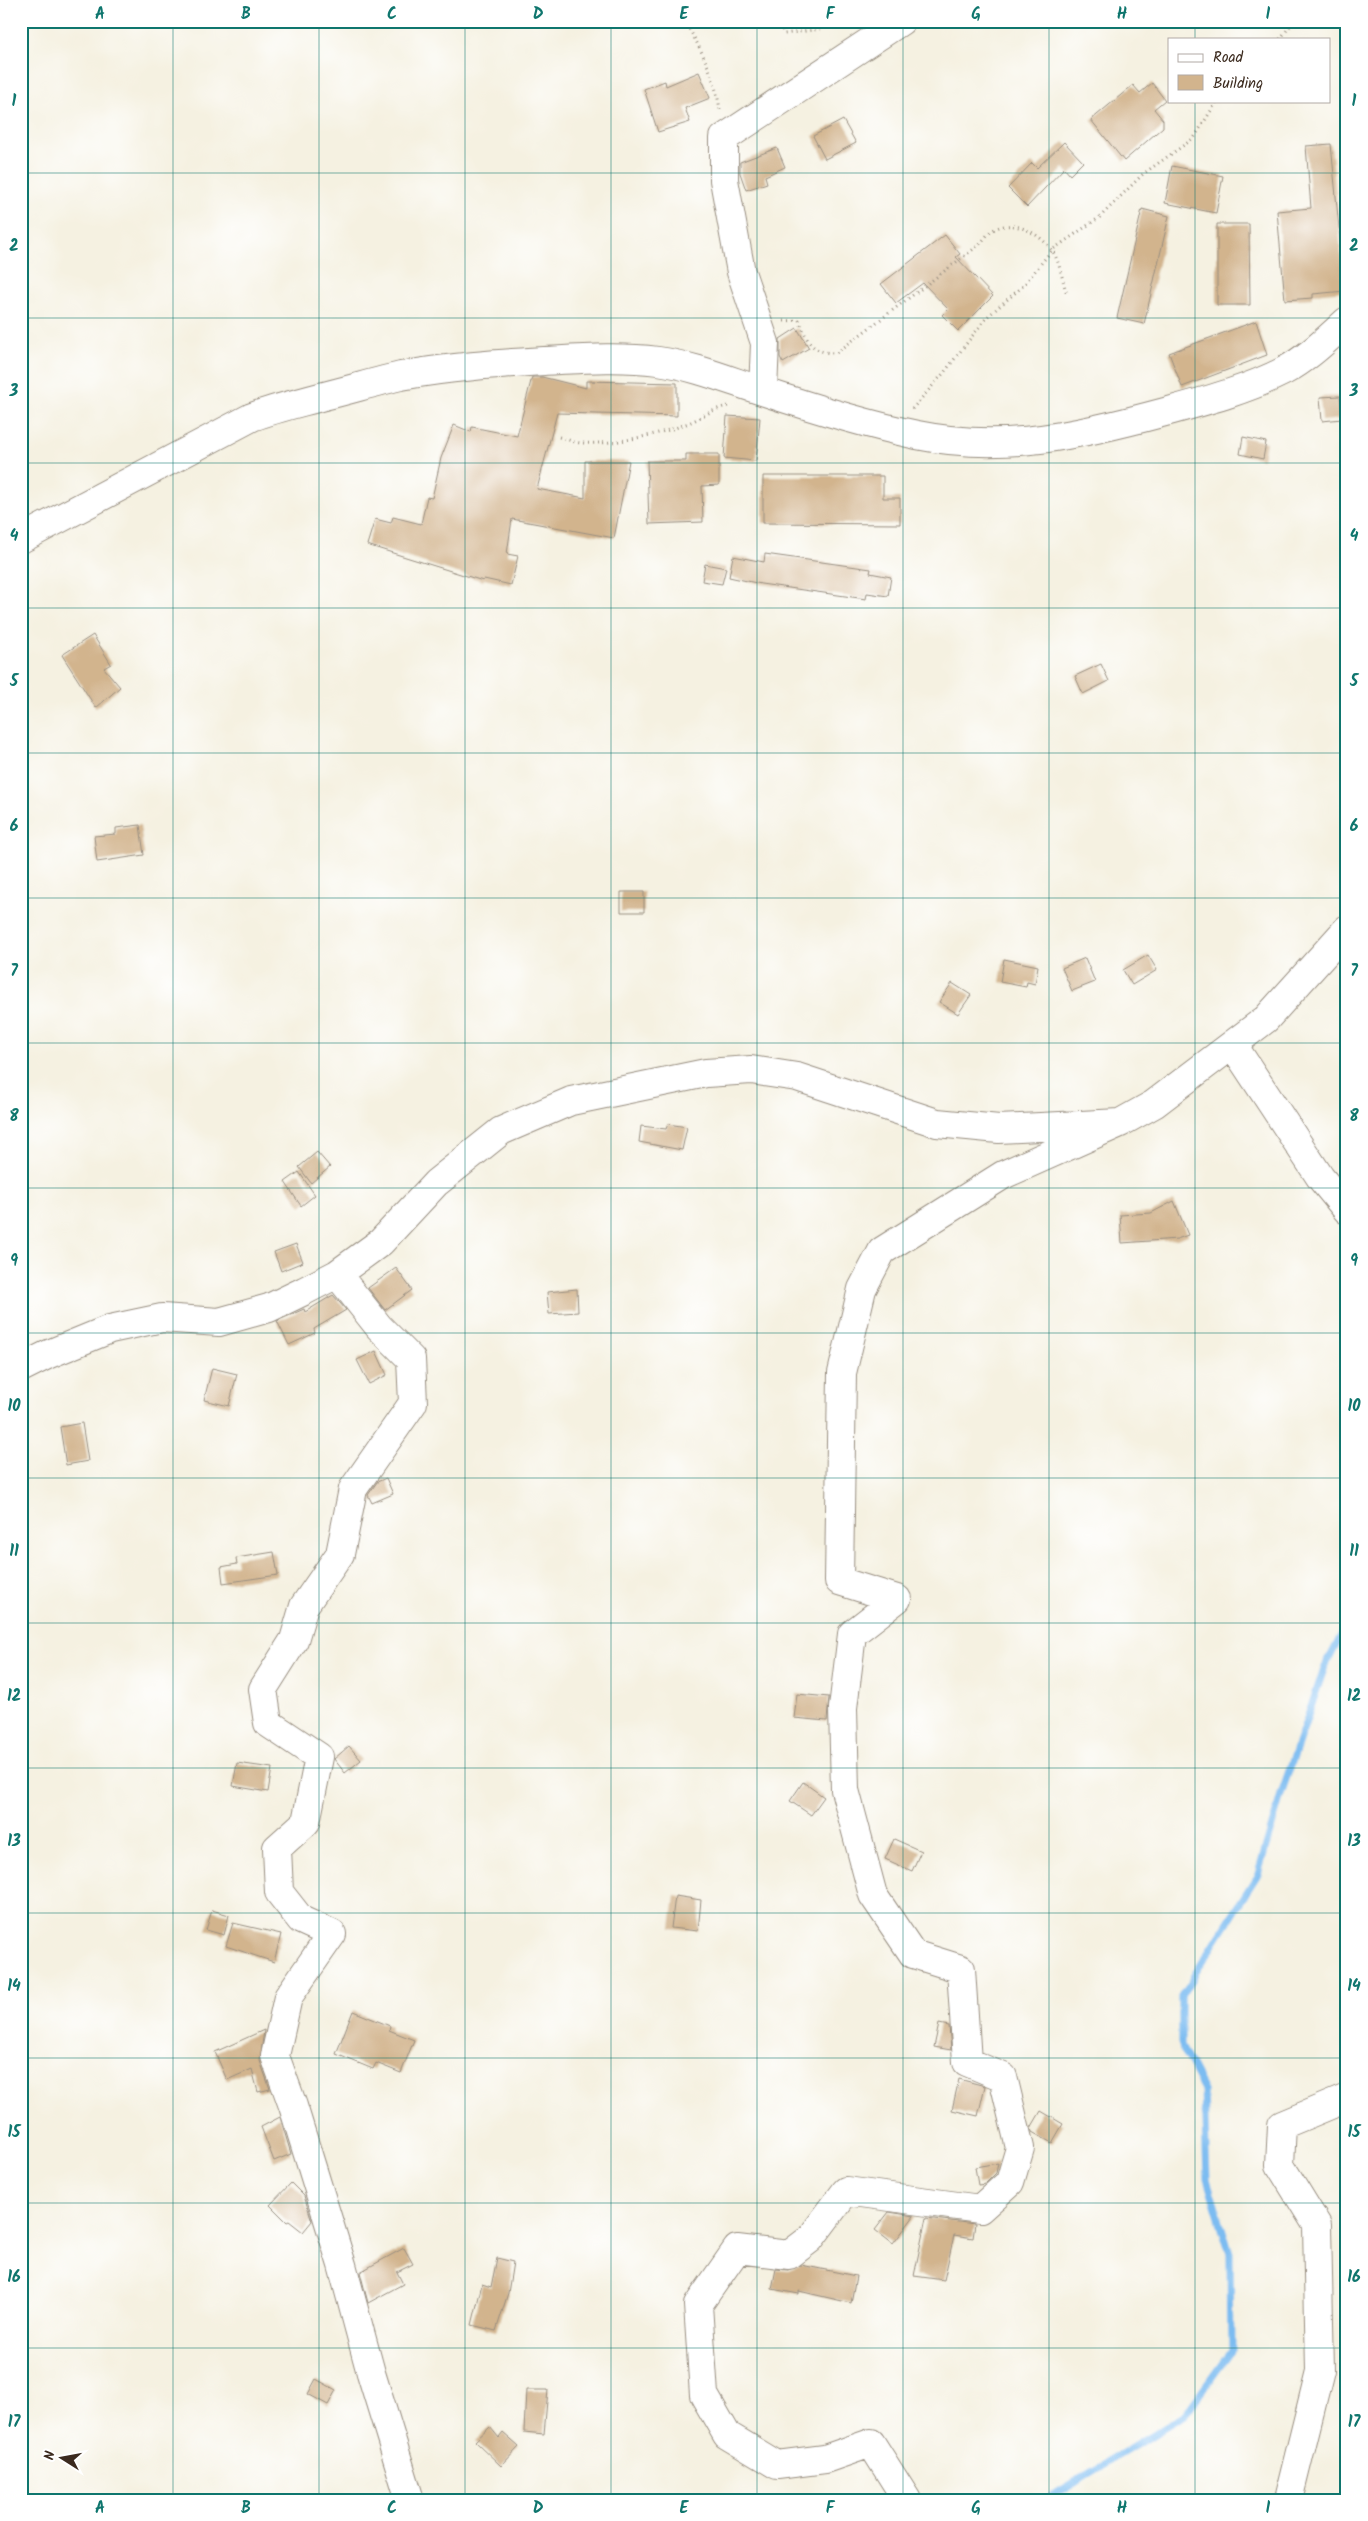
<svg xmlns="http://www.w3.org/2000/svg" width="1368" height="2521" font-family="Kalam,sans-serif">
<rect width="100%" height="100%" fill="#fff"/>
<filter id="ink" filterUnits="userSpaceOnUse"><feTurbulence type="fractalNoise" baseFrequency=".02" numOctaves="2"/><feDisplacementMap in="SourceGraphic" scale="10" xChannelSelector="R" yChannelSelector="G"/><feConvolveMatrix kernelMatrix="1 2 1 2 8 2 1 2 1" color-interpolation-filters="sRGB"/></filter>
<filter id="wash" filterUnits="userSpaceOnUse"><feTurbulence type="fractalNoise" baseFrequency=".0096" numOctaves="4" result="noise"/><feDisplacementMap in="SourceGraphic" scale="20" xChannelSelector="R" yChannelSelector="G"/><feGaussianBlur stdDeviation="1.12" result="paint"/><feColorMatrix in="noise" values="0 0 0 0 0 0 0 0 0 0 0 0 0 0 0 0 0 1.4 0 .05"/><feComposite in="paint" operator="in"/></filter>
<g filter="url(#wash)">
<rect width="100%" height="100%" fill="#f5f1e1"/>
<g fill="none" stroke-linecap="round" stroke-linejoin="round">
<path stroke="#7cbcf1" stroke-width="7" d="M1045,2500L1184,2416L1231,2351L1230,2254L1207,2178L1204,2090L1181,2046V1996L1258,1874L1282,1791L1324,1669L1347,1624"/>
</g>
<g id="blocks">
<path fill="#d2b48d" d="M699,72L710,98L685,108L690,122L658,132L644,89L665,81L666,86Z
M1152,83L1165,100L1154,109L1163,120V127L1124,161L1091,120L1133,85L1140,93Z
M843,120L856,143L825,159L813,136Z
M1064,142L1083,162L1070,175L1064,168L1027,207L1008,188L1032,163L1037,168Z
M1331,144L1345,291L1313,294V298L1285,300L1277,211L1311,208L1306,146Z
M777,148L785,167L765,176L767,183L746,190L740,173V162Z
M1172,166L1223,176L1216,213L1165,203Z
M1142,209L1169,216L1144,324L1117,318Z
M1217,224H1249L1250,305H1217Z
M945,235L960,254L956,257L993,296L958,331L942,315L948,309L923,283L896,303L881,284Z
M1256,321L1267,355L1182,387L1169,353Z
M797,328L809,348L783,363L780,357V339Z
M532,377H542L586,388V381L677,383V416L557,413L537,489L585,498V461H629L614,538L512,519L507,554L518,556L511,585L484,579L483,581L367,545L375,519L391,523L393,517L421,524L427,497L432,498L441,458L454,425L471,432L472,427L517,436Z
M1340,396L1342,419L1322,421L1320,397Z
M727,416L760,418L756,461L724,458Z
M1243,437L1266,442L1263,459L1240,454Z
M686,454H719V485L702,486L703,522L649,524L647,461H686Z
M763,476H883V498H900V524L763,523Z
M765,554L871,569L870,573L891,577L888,596L867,593L866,599L761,584L729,577L733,556L764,562Z
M705,564L726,568L722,584L702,581Z
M93,635L111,664L104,668L120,687L96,708L62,655Z
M1101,664L1109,681L1083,694L1075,676Z
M140,825L144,855L97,862L94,836L116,834V828Z
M621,892H644V912H621Z
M1148,955L1157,970L1132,985L1123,970Z
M1085,958L1095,982L1072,991L1062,968Z
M1004,959L1038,966L1035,984L1027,982L1026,987L1000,982Z
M952,983L971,995L958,1014L939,1002Z
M668,1124L687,1127L682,1150L639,1142L641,1126L666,1129Z
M317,1152L330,1167L311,1183L299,1167Z
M299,1172L315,1195L301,1206L285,1182Z
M1174,1201L1188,1235L1177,1239L1122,1243L1120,1215L1151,1213Z
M296,1244L303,1262L281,1271L274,1252Z
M396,1268L412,1290L385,1310L368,1288Z
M577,1289L578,1312L549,1314L547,1292Z
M333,1295L346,1310L314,1329L315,1333L289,1345L277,1321L304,1309L305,1312Z
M376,1351L387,1375L369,1384L357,1360Z
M212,1368L237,1374L229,1406L204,1400Z
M82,1423L88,1461L66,1465L60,1427Z
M386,1478L393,1494L372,1503L368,1495L377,1482Z
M274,1552L278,1575L223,1583L221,1567L237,1564L236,1558Z
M797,1694L829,1697L827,1721L794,1718Z
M349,1746L361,1760L345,1773L334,1759Z
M237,1763L272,1768L268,1792L233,1786Z
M803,1782L824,1797L811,1815L790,1801Z
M894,1839L921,1851L912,1871L885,1859Z
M675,1896L701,1900L698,1931L671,1928Z
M212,1910L229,1915L224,1935L206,1930Z
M233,1923L281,1934L274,1962L226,1946Z
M353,2011L390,2026L389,2030L414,2040L401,2073L376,2063L373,2069L336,2054Z
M939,2024L949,2026L951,2050L934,2047Z
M264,2030L260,2061L270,2089L258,2092L252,2069L227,2080L215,2052Z
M959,2079L985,2086L978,2116L952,2110Z
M1041,2111L1063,2124L1052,2143L1032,2132L1031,2128Z
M280,2117L291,2154L274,2161L261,2127Z
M998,2163L996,2173L985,2184L978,2185L975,2167Z
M291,2183L304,2196L312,2221L303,2232L289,2221L287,2222L270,2205Z
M889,2212L914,2216L893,2244L875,2230Z
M926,2218L975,2224L973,2238L954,2235L944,2280L914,2276Z
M404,2248L413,2264L397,2272L403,2284L368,2303L360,2272Z
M497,2258L513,2262L508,2293L496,2331L472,2325L482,2284L491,2287Z
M801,2265L856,2276L851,2303L799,2291V2294L772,2289L776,2269L788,2270Z
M316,2379L336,2390L328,2405L308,2394Z
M526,2390H548L544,2434L524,2432Z
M490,2427L499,2438L503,2433L519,2447L501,2466L475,2441Z"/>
</g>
</g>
<g filter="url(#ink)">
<use href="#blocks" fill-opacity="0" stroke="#988e80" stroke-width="1"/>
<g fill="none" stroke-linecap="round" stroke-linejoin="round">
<g stroke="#988e80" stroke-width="30">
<path id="minor" d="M763,391L765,343L741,272L724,180V138L901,21
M21,539L252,417C276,408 299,403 324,396C349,390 375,382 401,376C448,367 496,364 544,361C581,359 620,356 658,361C694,366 728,380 762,391C813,408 865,424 917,435C1004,453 1080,435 1165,412C1205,401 1247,390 1284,371C1308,358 1327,339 1347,321
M1233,1045L1320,1177L1347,1210
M337,1274L379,1327L411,1359L413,1403L353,1489L340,1554L304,1606L294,1640L263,1689L268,1723L319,1757L306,1822L277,1848L279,1892L301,1920L332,1934L288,1997L275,2056L293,2106L342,2265L371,2373L410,2500
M21,1368L49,1354L110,1329L162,1318L219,1322L269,1308L304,1291L337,1274L381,1242L436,1183L501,1131L571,1101L706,1073L751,1070L797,1077L937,1123L999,1129L1120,1123L1154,1104L1266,1019L1347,929
M907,2500L871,2443L825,2459L777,2465L727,2435L704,2395L698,2305L737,2249L789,2255L810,2239L846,2191L980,2209L1010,2182L1020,2148L1003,2077L967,2062L961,1969L913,1954L873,1895L845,1790L843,1708L852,1634L897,1599L839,1581L842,1373L862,1289L882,1251L1003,1175L1120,1123
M1288,2500L1320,2371L1317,2225L1280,2165L1282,2125L1347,2098"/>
</g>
<path stroke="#988e80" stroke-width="3" stroke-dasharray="1 4" stroke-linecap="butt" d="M684,21C701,47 716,80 720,110
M778,21L784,34L820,29
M1280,39L1294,21
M784,321L799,320C808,341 810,353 836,353L979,245C983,241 988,233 993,230C1012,218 1039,233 1051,249C1060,260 1062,281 1067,294
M912,409L943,374L987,317L1023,286L1052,250L1100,217L1143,174L1194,138L1217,101
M559,437C567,439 575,443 582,443C612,445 658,435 686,424C700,419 713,408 729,406"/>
<use href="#minor" stroke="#fff" stroke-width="28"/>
</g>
</g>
<path fill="none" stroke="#0f766e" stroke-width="1" stroke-opacity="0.55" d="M173,21V2500M319,21V2500M465,21V2500M611,21V2500M757,21V2500M903,21V2500M1049,21V2500M1195,21V39M1195,101V2500M21,173H1347M21,318H1347M21,463H1347M21,608H1347M21,753H1347M21,898H1347M21,1043H1347M21,1188H1347M21,1333H1347M21,1478H1347M21,1623H1347M21,1768H1347M21,1913H1347M21,2058H1347M21,2203H1347M21,2348H1347"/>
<rect width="1368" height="2521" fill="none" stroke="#fff" stroke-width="55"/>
<rect x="1168" y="38" width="162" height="65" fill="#ffffff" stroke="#b1aaa5"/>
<rect x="1178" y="54" width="25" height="8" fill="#ffffff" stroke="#b1aaa5"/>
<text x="1213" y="62" font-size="15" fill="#3b2a1e">Road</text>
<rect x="1178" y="75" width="25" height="15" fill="#d2b48d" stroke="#b1aaa5"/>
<text x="1213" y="88" font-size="15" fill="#3b2a1e">Building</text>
<g transform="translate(62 2458) rotate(281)" stroke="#ffffff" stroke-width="4" paint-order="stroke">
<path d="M0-4L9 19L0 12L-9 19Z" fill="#3b2a1e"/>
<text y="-8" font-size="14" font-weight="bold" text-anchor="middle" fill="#3b2a1e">N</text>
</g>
<rect x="28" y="28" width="1312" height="2466" fill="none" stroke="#0f766e" stroke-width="2"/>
<g font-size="16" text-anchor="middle" font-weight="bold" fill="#0f766e">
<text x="100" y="19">A</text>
<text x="246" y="19">B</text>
<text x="392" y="19">C</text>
<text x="538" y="19">D</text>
<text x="684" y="19">E</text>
<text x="830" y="19">F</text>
<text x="976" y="19">G</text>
<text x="1122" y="19">H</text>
<text x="1268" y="19">I</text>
<text x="14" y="106">1</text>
<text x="1354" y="106">1</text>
<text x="14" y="251">2</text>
<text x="1354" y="251">2</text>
<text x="14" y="396">3</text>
<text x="1354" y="396">3</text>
<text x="14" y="541">4</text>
<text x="1354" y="541">4</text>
<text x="14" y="686">5</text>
<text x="1354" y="686">5</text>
<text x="14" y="831">6</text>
<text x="1354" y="831">6</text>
<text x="14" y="976">7</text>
<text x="1354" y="976">7</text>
<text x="14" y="1121">8</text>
<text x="1354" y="1121">8</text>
<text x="14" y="1266">9</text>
<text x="1354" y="1266">9</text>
<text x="14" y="1411">10</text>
<text x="1354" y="1411">10</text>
<text x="14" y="1556">11</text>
<text x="1354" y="1556">11</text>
<text x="14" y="1701">12</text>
<text x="1354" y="1701">12</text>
<text x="14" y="1846">13</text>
<text x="1354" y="1846">13</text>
<text x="14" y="1991">14</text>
<text x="1354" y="1991">14</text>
<text x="14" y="2137">15</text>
<text x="1354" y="2137">15</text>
<text x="14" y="2282">16</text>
<text x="1354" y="2282">16</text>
<text x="14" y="2427">17</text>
<text x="1354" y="2427">17</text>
<text x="100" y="2513">A</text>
<text x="246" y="2513">B</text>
<text x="392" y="2513">C</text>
<text x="538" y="2513">D</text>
<text x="684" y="2513">E</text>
<text x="830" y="2513">F</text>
<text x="976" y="2513">G</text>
<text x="1122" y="2513">H</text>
<text x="1268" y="2513">I</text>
</g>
</svg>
